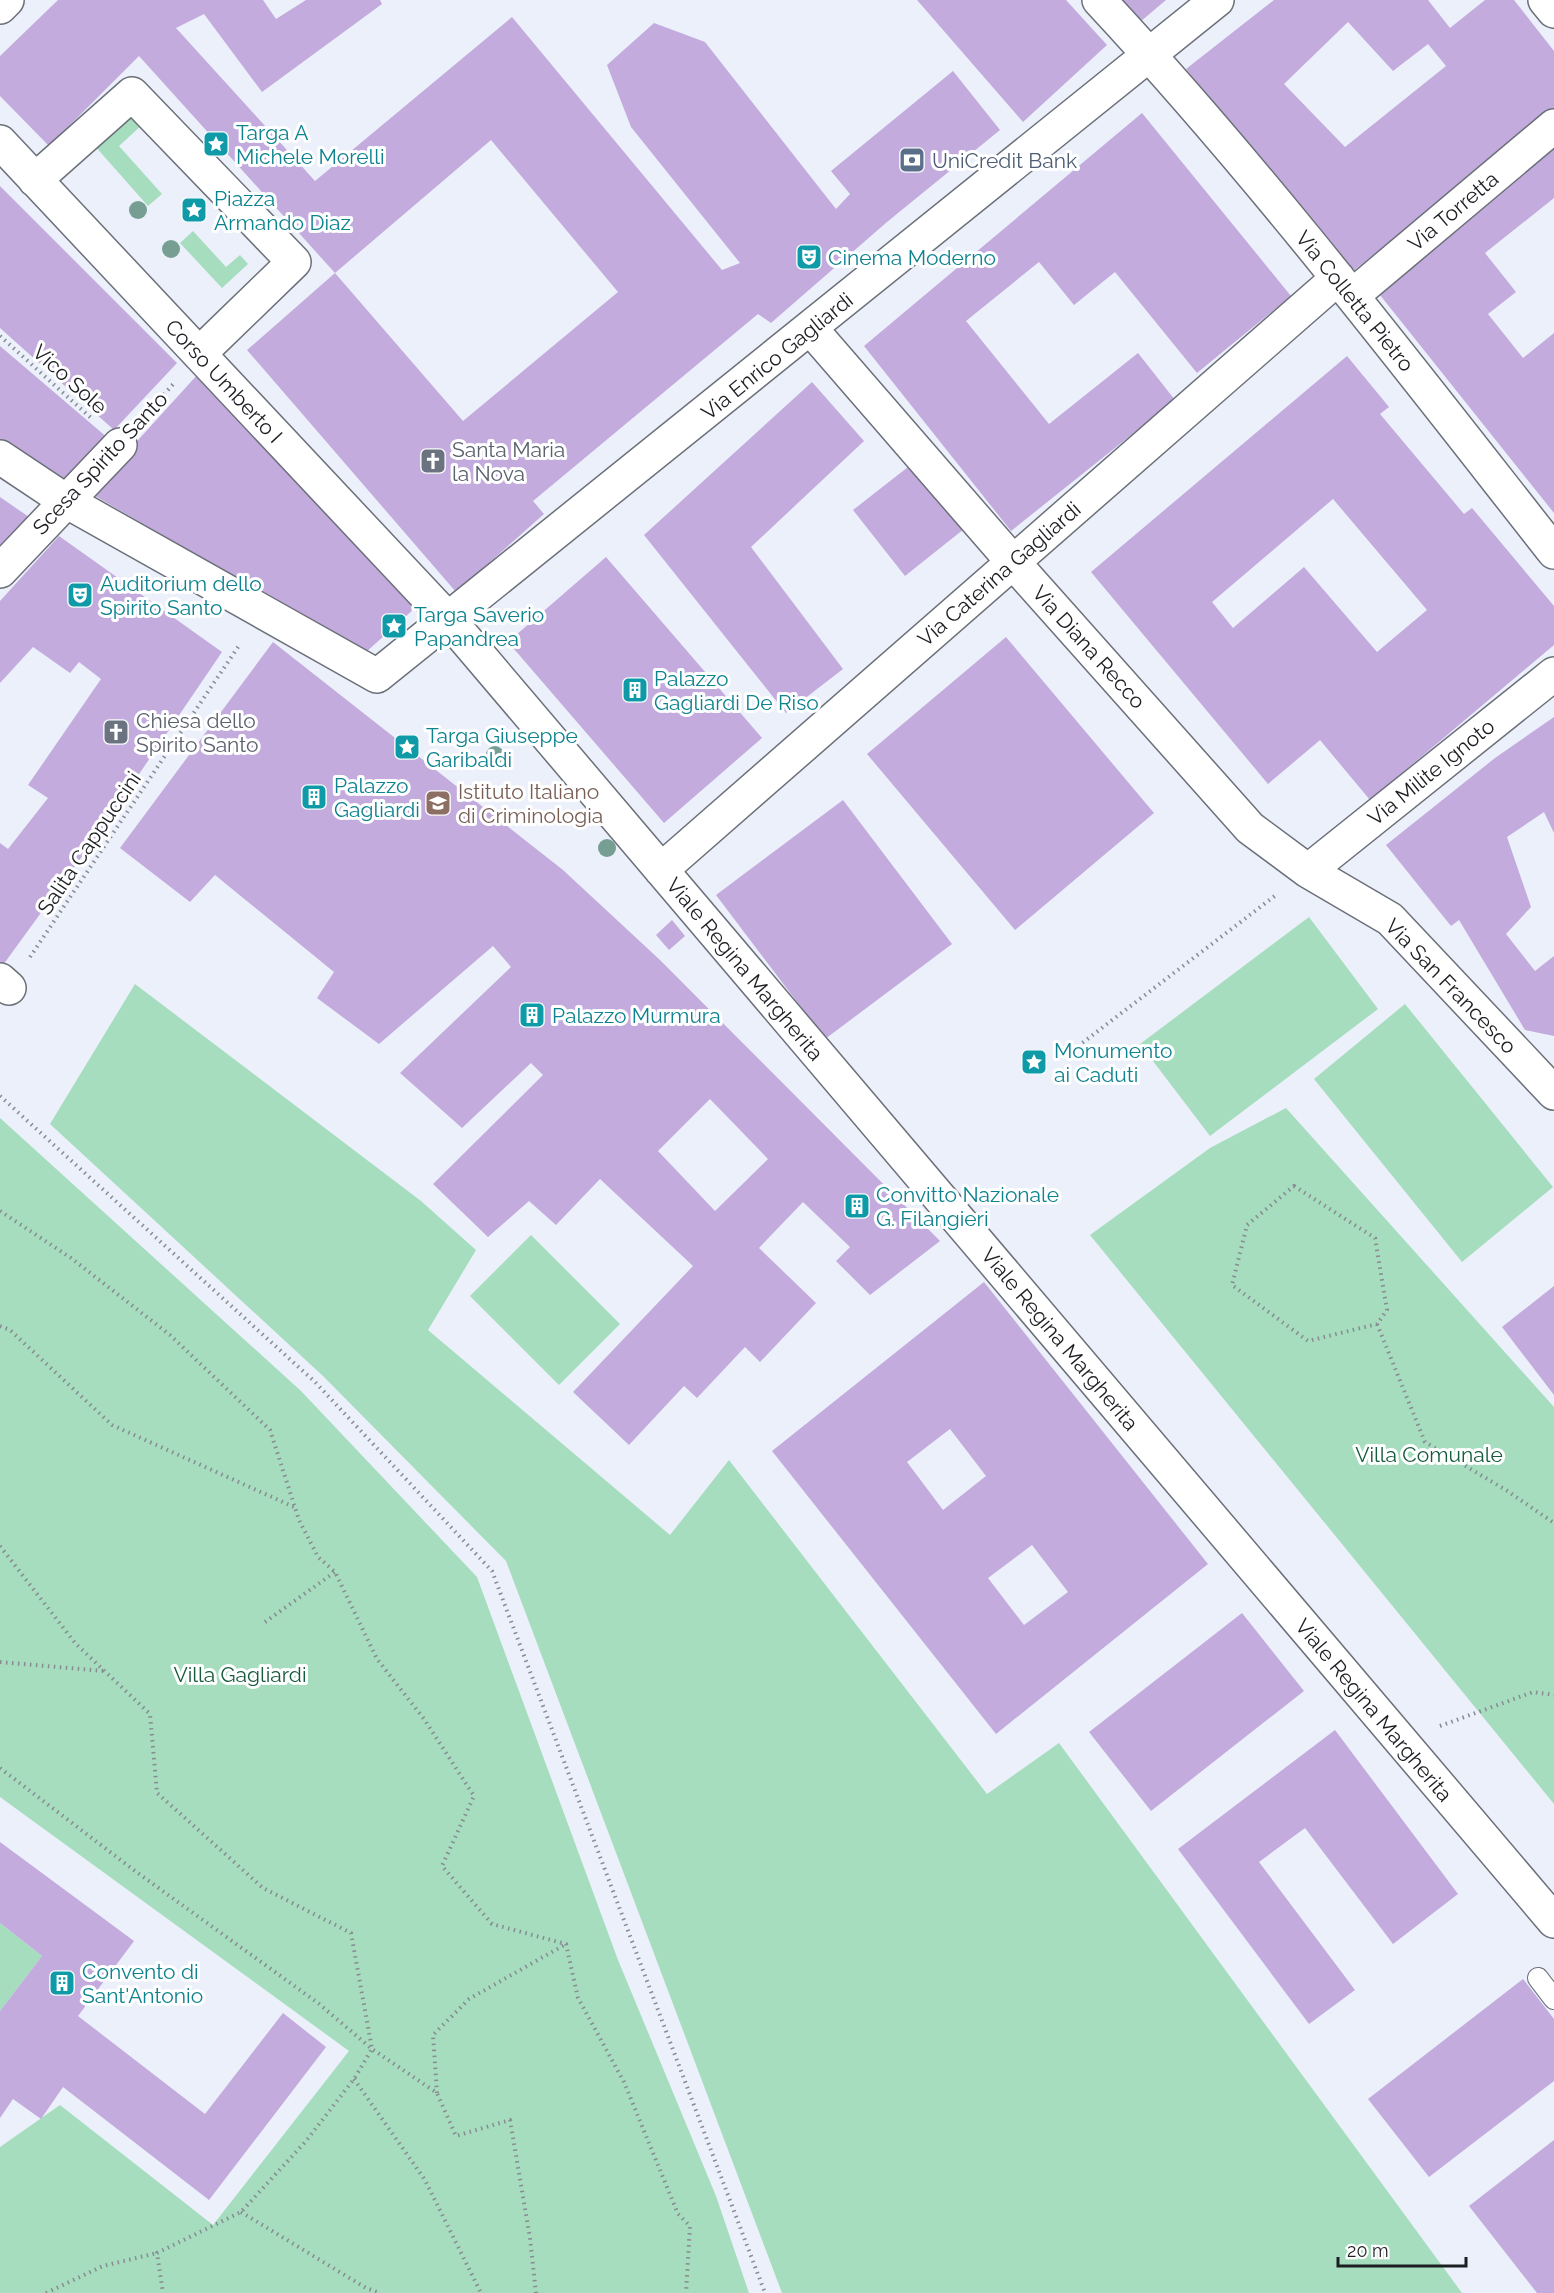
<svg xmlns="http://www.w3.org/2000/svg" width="1554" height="2293" font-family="Raleway,sans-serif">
<rect width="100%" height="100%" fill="#ebf0fb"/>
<path fill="#a6ddbe" d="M132,111L143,124L119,146L162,194L148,206L94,145Z
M193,231L226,267L240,255L248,264L222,288L180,243Z
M1309,917L1378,1009L1210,1136L1140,1044Z
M135,984L421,1201L476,1250L428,1330L670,1535L729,1460L987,1794L1059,1743L1462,2293H782L506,1561L323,1376L50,1124Z
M1405,1004L1553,1187L1462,1262L1314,1079Z
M1286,1108L1554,1407V1804L1090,1235L1210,1148Z
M0,1118L301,1391L477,1577L618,1960L716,2196L749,2293H0V2147L60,2105L213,2225L349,2051L0,1797Z
M531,1235L620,1324L559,1385L470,1296Z
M0,1923L42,1956L0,2011Z"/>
<path fill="#c3abdd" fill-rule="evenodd" d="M58,0H263L276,19L306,0H380L382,4L262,92L204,14L176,28L315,181L512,17L722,270L740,263L631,127L607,65L654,23L705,42L836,209L850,194L831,171L953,71L1000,130L887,222L771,323L758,314L533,501L544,514L456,592L247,350L335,273L463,421L618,292L491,140L335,273L139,56L49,146L0,96V56Z
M917,0H1066L1107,45L1023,122Z
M1122,0H1166L1140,22Z
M1274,0H1428L1450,28L1485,0H1514L1554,51V113L1349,274L1186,69ZM1348,22L1393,71L1428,44L1446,66L1345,147L1284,84Z
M1142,113L1291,296L1197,373L1115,272L1074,305L1039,262L966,321L1049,424L1138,353L1175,400L1011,531L864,346Z
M1554,147V198L1485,253L1516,292L1488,314L1523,358L1554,333V513L1376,290Z
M0,186L177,363L114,430L0,328Z
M0,346L109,439L65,483L0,440Z
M1347,356L1389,407L1380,414L1464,514L1472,508L1554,606V645L1370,800L1320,740L1268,784L1091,572ZM1333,499L1427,610L1377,652L1304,567L1233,628L1212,602Z
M198,374L425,599L365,653L90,493Z
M812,382L864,441L751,547L843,669L786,713L644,535Z
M917,460L969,525L905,576L853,510Z
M0,497L29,517L0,549Z
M59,536L222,652L99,833L3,965L0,962V843L8,849L48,798L28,785L101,679L79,662L70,673L33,647L0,683V601Z
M606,557L762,738L664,823L508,642Z
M1006,637L1154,813L1015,930L867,754Z
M273,642L563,870L660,960L940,1241L870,1295L836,1261L850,1247L803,1202L759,1248L816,1303L760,1362L745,1347L697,1398L684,1386L629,1445L573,1392L693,1266L600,1179L556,1225L529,1201L488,1237L433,1184L543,1075L531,1063L462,1128L400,1073L511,967L493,946L379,1044L317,998L334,972L215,875L190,902L120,848ZM710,1099L768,1159L715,1211L658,1151Z
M1554,717V833L1544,812L1507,837L1531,907L1506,934L1535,971L1554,956V1036L1525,1030L1459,920L1451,926L1386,845L1495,758Z
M843,800L952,944L825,1039L716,895Z
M672,920L685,936L669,950L656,935Z
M984,1282L1208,1564L996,1734L772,1451ZM950,1429L986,1476L943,1510L907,1462ZM1032,1545L1068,1592L1024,1625L988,1578Z
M1554,1286V1395L1502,1327Z
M1242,1613L1304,1691L1151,1811L1089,1732Z
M1335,1730L1458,1894L1393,1944L1305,1828L1259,1862L1355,1990L1309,2024L1178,1849Z
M0,1842L134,1941L78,2016L205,2114L283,2013L326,2047L209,2200L63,2087L41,2119L13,2099L0,2118V2011L42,1956L0,1923Z
M1523,1979L1554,2019V2081L1429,2177L1368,2099Z
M1554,2140V2293H1537L1469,2206Z"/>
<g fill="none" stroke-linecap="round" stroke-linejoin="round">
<g stroke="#6b7079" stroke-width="22">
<path id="lane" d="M1538,1978L1554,1999"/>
</g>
<g stroke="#6b7079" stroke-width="36">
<path id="street" d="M1099,0C1261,174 1407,365 1554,552
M1545,0L1554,11
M0,7L7,0
M0,142L449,620L1554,1921
M35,180L132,94L294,262L199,354
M1352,296L1554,126
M811,329L1013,562L1250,828L1308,871L1390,919L1554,1093
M0,457L66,501L377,676L1217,0
M0,571L120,445
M661,870L1338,278
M1308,871L1554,674
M0,980L9,988"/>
</g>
<path stroke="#878b92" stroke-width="4" stroke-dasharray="1.5 4.5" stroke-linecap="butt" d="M0,336L91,418
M144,417L175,382
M30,957L240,644
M1073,1050L1276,895
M0,1096L315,1382L492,1571L765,2293
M1294,1186L1375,1238L1387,1310L1377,1324L1308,1341L1232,1285L1247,1225Z
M0,1211L71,1258L170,1335L270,1430L299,1520L318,1557L335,1572L377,1659L424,1719L474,1796L442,1866L492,1924L566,1944L578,1998L624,2082L678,2214L690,2226L686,2293
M1377,1324L1425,1442L1506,1490L1554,1523
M0,1326L10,1330L112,1425L294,1507
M0,1546L75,1643L150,1714L157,1793L263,1888L351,1933L372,2049L354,2079L306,2141L241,2212L157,2253L163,2293
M265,1622L335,1572
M0,1662L104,1671
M1440,1726L1533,1692L1554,1695
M0,1768L135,1871L318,2003L372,2049L437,2093L456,2136L510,2120L530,2238L536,2293
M354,2079L425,2180L481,2293
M437,2093L433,2035L469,1999L566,1944
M241,2212L366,2288L380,2293
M46,2293L103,2266L157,2253"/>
<use href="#lane" stroke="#fff" stroke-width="20"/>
<use href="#street" stroke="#fff" stroke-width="33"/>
</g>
<g fill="#769e93">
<circle cx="138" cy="210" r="9"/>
<circle cx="171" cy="249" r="9"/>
<circle cx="495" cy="755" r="9"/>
<circle cx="607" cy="848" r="9"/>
</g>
<defs>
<g id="sight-square" transform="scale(1.35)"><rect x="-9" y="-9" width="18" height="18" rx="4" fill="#0f9aa8" stroke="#fff"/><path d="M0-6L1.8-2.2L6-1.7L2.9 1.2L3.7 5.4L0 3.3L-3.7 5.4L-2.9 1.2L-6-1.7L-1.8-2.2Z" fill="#fff"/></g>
<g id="bank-square" transform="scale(1.35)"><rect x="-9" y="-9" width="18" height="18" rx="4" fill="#5c6f8a" stroke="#fff"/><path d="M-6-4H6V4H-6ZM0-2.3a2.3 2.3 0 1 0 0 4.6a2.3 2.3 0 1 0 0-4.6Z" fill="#fff"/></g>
<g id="theatre-square" transform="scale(1.35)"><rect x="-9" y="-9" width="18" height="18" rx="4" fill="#0f9aa8" stroke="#fff"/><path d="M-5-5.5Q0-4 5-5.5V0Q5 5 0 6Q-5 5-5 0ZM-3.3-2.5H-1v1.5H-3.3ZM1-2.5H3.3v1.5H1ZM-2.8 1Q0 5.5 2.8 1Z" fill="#fff"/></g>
<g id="church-square" transform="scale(1.35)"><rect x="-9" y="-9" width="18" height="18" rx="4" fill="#6b7280" stroke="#fff"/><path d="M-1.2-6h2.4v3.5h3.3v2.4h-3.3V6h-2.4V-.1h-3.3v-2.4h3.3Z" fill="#fff"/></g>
<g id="building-square" transform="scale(1.35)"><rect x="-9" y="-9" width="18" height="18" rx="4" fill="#0f9aa8" stroke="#fff"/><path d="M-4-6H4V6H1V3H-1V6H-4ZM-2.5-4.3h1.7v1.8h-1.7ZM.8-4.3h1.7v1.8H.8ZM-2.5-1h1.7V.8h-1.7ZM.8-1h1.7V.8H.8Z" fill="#fff"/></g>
<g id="university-square" transform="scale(1.35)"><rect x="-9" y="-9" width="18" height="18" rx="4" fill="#8d6e63" stroke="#fff"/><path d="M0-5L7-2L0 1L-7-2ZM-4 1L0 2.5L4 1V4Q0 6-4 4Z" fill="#fff"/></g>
</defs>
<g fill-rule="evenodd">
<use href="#sight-square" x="216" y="144"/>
<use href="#bank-square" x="912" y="160"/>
<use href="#sight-square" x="194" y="210"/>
<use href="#theatre-square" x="809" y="257"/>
<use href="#church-square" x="433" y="461"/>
<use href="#theatre-square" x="80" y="595"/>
<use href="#sight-square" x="394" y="626"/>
<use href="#building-square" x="635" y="690"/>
<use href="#church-square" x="116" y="732"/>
<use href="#sight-square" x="407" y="747"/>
<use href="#building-square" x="314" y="797"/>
<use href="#university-square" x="438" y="803"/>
<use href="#building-square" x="532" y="1015"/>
<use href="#sight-square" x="1034" y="1062"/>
<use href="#building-square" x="857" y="1206"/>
<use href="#building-square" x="62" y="1983"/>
</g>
<g text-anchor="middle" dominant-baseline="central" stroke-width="6" stroke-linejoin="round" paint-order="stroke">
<g font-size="21" fill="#0d838f" stroke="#fff" text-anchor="start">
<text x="236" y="132">Targa A<tspan x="236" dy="24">Michele Morelli</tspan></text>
<text x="214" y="198">Piazza<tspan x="214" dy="24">Armando Diaz</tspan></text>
<text x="828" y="257">Cinema Moderno</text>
<text x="100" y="583">Auditorium dello<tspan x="100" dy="24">Spirito Santo</tspan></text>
<text x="414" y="614">Targa Saverio<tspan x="414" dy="24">Papandrea</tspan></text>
<text x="654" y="678">Palazzo<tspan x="654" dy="24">Gagliardi De Riso</tspan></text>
<text x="426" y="735">Targa Giuseppe<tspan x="426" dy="24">Garibaldi</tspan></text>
<text x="334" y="785">Palazzo<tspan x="334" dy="24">Gagliardi</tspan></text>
<text x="552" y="1015">Palazzo Murmura</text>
<text x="1054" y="1050">Monumento<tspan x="1054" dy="24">ai Caduti</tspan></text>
<text x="876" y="1194">Convitto Nazionale<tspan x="876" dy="24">G. Filangieri</tspan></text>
<text x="82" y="1971">Convento di<tspan x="82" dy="24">Sant'Antonio</tspan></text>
</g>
<g font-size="21" fill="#4e5e75" stroke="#fff" text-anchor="start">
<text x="932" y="160">UniCredit Bank</text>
</g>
<g font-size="21" fill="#1c1e22" stroke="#fff">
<text transform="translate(1453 211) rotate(-40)">Via Torretta</text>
<text transform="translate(1355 301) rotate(51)">Via Colletta Pietro</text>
<text transform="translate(777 356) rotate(-39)">Via Enrico Gagliardi</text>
<text transform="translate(70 379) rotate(42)">Vico Sole</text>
<text transform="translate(224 381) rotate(47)">Corso Umberto I</text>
<text transform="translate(100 463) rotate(-47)">Scesa Spirito Santo</text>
<text transform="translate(999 574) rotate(-41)">Via Caterina Gagliardi</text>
<text transform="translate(1089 647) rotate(48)">Via Diana Recco</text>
<text transform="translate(1431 772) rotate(-39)">Via Milite Ignoto</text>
<text transform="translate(89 843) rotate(-56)">Salita Cappuccini</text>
<text transform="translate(745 969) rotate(50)">Viale Regina Margherita</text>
<text transform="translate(1451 986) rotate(46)">Via San Francesco</text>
<text transform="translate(1060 1339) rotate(50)">Viale Regina Margherita</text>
<text transform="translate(1374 1710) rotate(50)">Viale Regina Margherita</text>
</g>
<g font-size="21" fill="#5b616d" stroke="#fff" text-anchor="start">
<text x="452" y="449">Santa Maria<tspan x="452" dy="24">la Nova</tspan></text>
<text x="136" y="720">Chiesa dello<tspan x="136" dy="24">Spirito Santo</tspan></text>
</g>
<g font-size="21" fill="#785e54" stroke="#fff" text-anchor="start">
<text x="458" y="791">Istituto Italiano<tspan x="458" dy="24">di Criminologia</tspan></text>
</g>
<g font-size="21" fill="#175b3e" stroke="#fff">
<text x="1429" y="1454">Villa Comunale</text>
<text x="240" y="1674">Villa Gagliardi</text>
</g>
</g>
<path d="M1338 2257v9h128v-9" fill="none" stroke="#1c1e22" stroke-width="3"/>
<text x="1347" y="2257" font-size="18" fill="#1c1e22" stroke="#ffffff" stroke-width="4.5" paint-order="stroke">20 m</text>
</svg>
